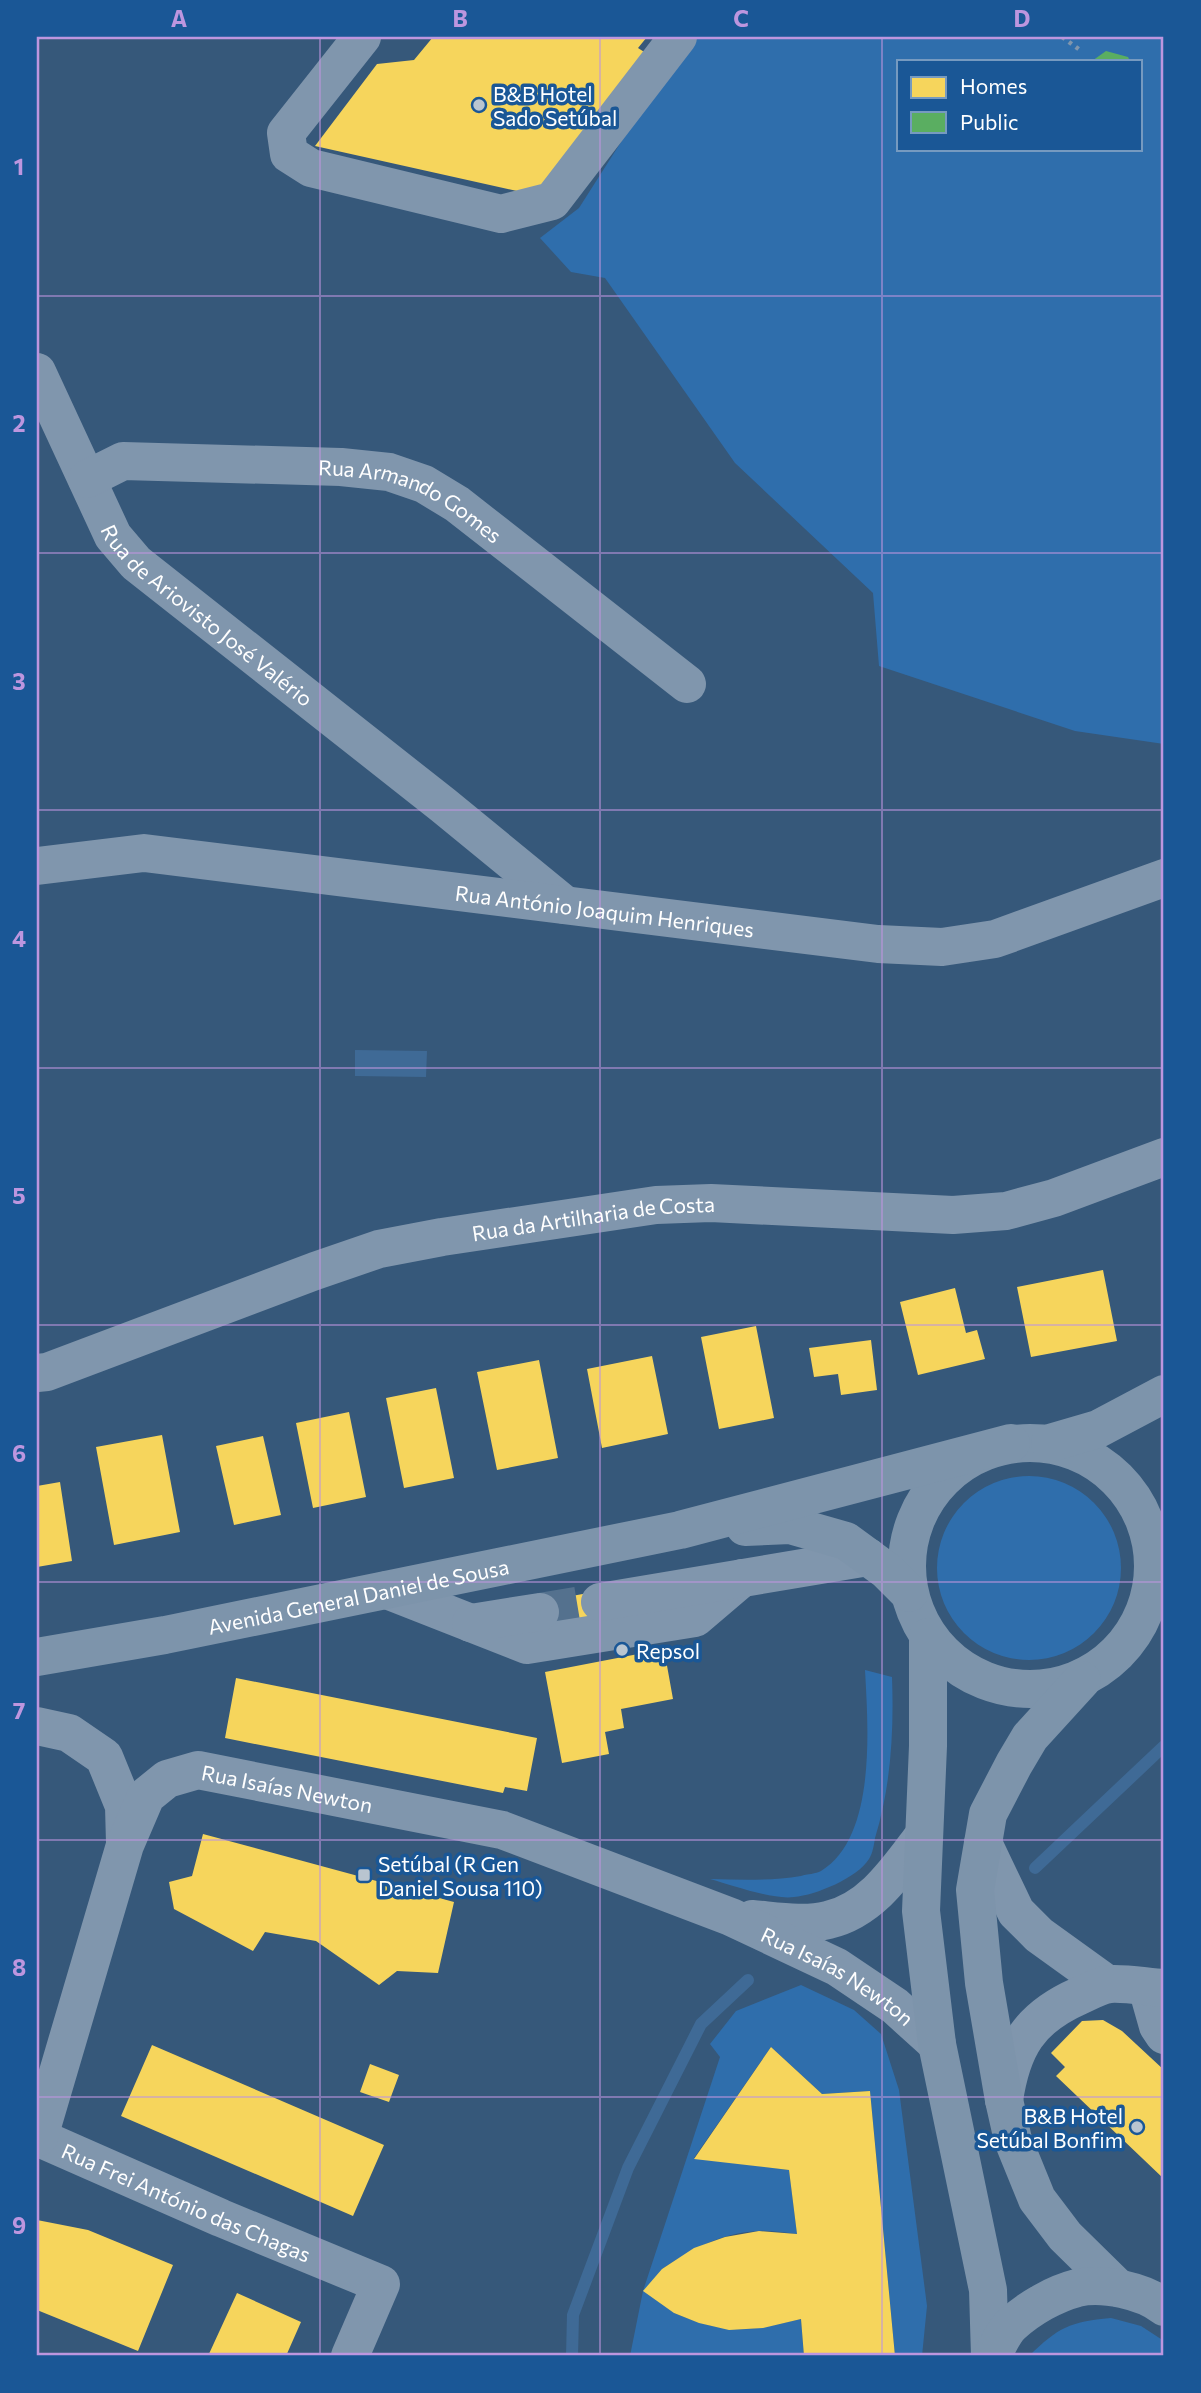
<svg xmlns="http://www.w3.org/2000/svg" width="1201" height="2393" font-family="Commissioner,sans-serif">
<rect width="100%" height="100%" fill="#36587a"/>
<path fill="#2f6eac" fill-rule="evenodd" d="M688,37H1164V744L1075,731L879,666L873,593L735,463L605,278L571,272L540,238L579,208ZM898,61H1140V149H898Z
M937 1568a92 92 0 1 1 184 0a92 92 0 1 1-184 0Z
M865,1670L892,1677C894,1731 891,1786 875,1838C874,1844 873,1853 869,1859C857,1878 816,1895 794,1897C772,1900 732,1885 710,1879C741,1880 770,1881 801,1876C807,1874 816,1874 821,1871C877,1837 868,1726 865,1670Z
M801,1985L854,2010L881,2034L899,2090L927,2306L922,2356H895L870,2091L822,2094L771,2047L694,2158L789,2170L797,2234C785,2233 771,2230 759,2231C722,2232 691,2250 662,2269L674,2313C727,2335 747,2332 801,2319L804,2356H630L643,2291L720,2057L710,2044L736,2011Z
M1111,2318L1141,2326L1164,2341V2356H1029C1059,2327 1069,2322 1111,2318Z"/>
<path fill="#3f6a96" d="M355,1050L427,1051L426,1077L355,1076Z"/>
<path fill="#f6d55c" d="M433,37H647L638,48L652,57L535,195L315,146L377,64L414,60Z
M1103,1270L1117,1341L1031,1357L1017,1287Z
M955,1288L966,1333L977,1330L985,1359L918,1375L900,1302Z
M756,1326L774,1418L719,1429L701,1337Z
M871,1340L877,1390L841,1395L838,1374L814,1377L809,1348Z
M652,1356L668,1434L602,1448L587,1369Z
M539,1360L558,1458L497,1470L477,1372Z
M436,1388L454,1478L404,1488L386,1398Z
M349,1412L366,1497L313,1508L296,1423Z
M162,1435L180,1532L114,1545L96,1447Z
M263,1436L281,1515L234,1525L216,1446Z
M60,1482L72,1561L37,1567V1486Z
M599,1591L605,1632L544,1641L539,1602Z
M664,1649L673,1699L621,1709L624,1728L605,1732L609,1754L562,1763L545,1672Z
M236,1678L537,1738L527,1791L505,1787L503,1793L225,1738Z
M203,1834L454,1902L438,1973L397,1971L379,1985L316,1941L265,1932L253,1951L174,1909L169,1882L192,1876Z
M1103,2020L1122,2031L1164,2070V2179L1056,2076L1065,2067L1051,2053L1082,2021Z
M152,2045L384,2145L353,2216L121,2116Z
M771,2047L822,2094L870,2091L895,2356H804L801,2319L763,2328L729,2330L699,2323L674,2313L643,2291L662,2269L694,2248L725,2237L759,2231L797,2234L789,2170L694,2159Z
M370,2064L399,2075L389,2102L360,2092Z
M37,2220L88,2230L173,2265L138,2351L37,2310Z
M237,2293L301,2322L286,2356H208Z"/>
<path fill="#5aae61" d="M1106,51L1128,57L1130,61H1092Z"/>
<g fill="none" stroke-linecap="round" stroke-linejoin="round">
<path stroke="#3f6a96" stroke-width="12" d="M1035,1868L1164,1746
M572,2356L573,2315L628,2168L701,2024L748,1980"/>
<path stroke="#54718e" stroke-width="38" stroke-dasharray="38 19" stroke-linecap="butt" d="M540,1612L600,1602"/>
<path stroke="#8096ad" stroke-width="4.5" stroke-dasharray="3.5 5" stroke-linecap="butt" d="M1062,37L1080,50"/>
<g stroke="#8096ad" stroke-width="38">
<path d="M362,37L286,133L289,154L311,168L501,214L552,201L678,37"/>
<path id="s1" d="M37,372L113,536L136,563L443,805L565,905"/>
<path id="s2" d="M87,479L123,461L341,467L389,472L424,484L457,504L687,684"/>
<path id="s3" d="M37,866L144,853L878,944L942,947L995,939L1164,878"/>
<path id="s4" d="M37,1373L47,1372L315,1271L379,1249L442,1237L656,1205L711,1203L953,1215L1006,1211L1054,1198L1164,1157"/>
<path d="M387,1590L527,1645L695,1618L742,1578"/>
<path d="M600,1602L868,1557"/>
<path d="M471,1623L540,1612"/>
<path d="M37,1726L69,1733L104,1757L124,1806L125,1843"/>
<path d="M983,1843L1016,1912L1039,1935L1107,1984"/>
<path d="M752,1919C776,1921 804,1926 828,1920C872,1910 898,1869 924,1835"/>
<path d="M1147,1987L1158,2026L1164,2035"/>
<path d="M1004,2100C1012,2047 1029,2018 1079,1996C1088,1992 1100,1985 1110,1984C1127,1983 1147,1987 1164,1988"/>
<path id="s5" d="M37,2137L221,2218L381,2284L350,2356"/>
<path id="s6" d="M39,2137L125,1845L146,1796L167,1779L198,1770L502,1830L731,1917L837,1967L895,2006L937,2044"/>
</g>
<g stroke="#7d94ab" stroke-width="38">
<circle cx="1030" cy="1566" r="123"/>
<path d="M1050,1443L1098,1429L1164,1394"/>
<path d="M745,1527L790,1525L846,1541L887,1571L909,1593"/>
<path d="M928,1637V1746L921,1911L937,2044L988,2290L990,2356"/>
<path id="s7" d="M37,1657L165,1635L680,1530L1011,1443"/>
<path d="M1082,1680L1030,1737L1014,1764L988,1814L975,1890L984,1983L1004,2100L1013,2140L1037,2199L1065,2236L1118,2288"/>
<path d="M992,2356C998,2346 1003,2332 1012,2324C1030,2308 1054,2294 1077,2288C1103,2282 1144,2291 1164,2307"/>
</g>
</g>
<path fill="none" stroke="#bd96df" stroke-width="2" stroke-opacity="0.55" d="M320,37V2356M600,37V2356M882,37V2356M37,296H1164M37,553H1164M37,810H1164M37,1068H1164M37,1325H1164M37,1582H1164M37,1840H1164M37,2097H1164"/>
<g fill="#b9c5d0" stroke="#1a5796" stroke-width="2.5">
<circle cx="479" cy="105" r="7"/>
<circle cx="622" cy="1650" r="7"/>
<rect x="357" y="1868" width="14" height="14" rx="3.5"/>
<circle cx="1137" cy="2127" r="7"/>
</g>
<g text-anchor="middle" dominant-baseline="central" stroke-width="7" stroke-linejoin="round" paint-order="stroke">
<g font-size="21" fill="#fff" stroke="#1a5796" text-anchor="start">
<text x="493" y="93">B&amp;B Hotel<tspan x="493" dy="24">Sado Setúbal</tspan></text>
<text x="636" y="1650">Repsol</text>
<text x="378" y="1863">Setúbal (R Gen<tspan x="378" dy="24">Daniel Sousa 110)</tspan></text>
<text x="1123" y="2115" text-anchor="end">B&amp;B Hotel<tspan x="1123" dy="24">Setúbal Bonfim</tspan></text>
</g>
<g font-size="21" fill="#fff" stroke="#1a5796">
<text stroke="none"><textPath href="#s2" startOffset="336">Rua Armando Gomes</textPath></text>
<text stroke="none"><textPath href="#s1" startOffset="304">Rua de Ariovisto José Valério</textPath></text>
<text stroke="none"><textPath href="#s3" startOffset="572">Rua António Joaquim Henriques</textPath></text>
<text stroke="none"><textPath href="#s4" startOffset="581">Rua da Artilharia de Costa</textPath></text>
<text stroke="none"><textPath href="#s7" startOffset="327">Avenida General Daniel de Sousa</textPath></text>
<text stroke="none"><textPath href="#s6" startOffset="508">Rua Isaías Newton</textPath></text>
<text stroke="none"><textPath href="#s6" startOffset="1094">Rua Isaías Newton</textPath></text>
<text stroke="none"><textPath href="#s5" startOffset="163">Rua Frei António das Chagas</textPath></text>
</g>
</g>
<rect width="1201" height="2393" fill="none" stroke="#1a5796" stroke-width="77"/>
<rect x="897" y="60" width="245" height="91" fill="#1a5796" stroke="#769ac0" stroke-width="2"/>
<rect x="911" y="77" width="35" height="21" fill="#f6d55c" stroke="#769ac0" stroke-width="2"/>
<text x="960" y="94" font-size="21" fill="#ffffff">Homes</text>
<rect x="911" y="112" width="35" height="21" fill="#5aae61" stroke="#769ac0" stroke-width="2"/>
<text x="960" y="130" font-size="21" fill="#ffffff">Public</text>
<rect x="38" y="38" width="1124" height="2316" fill="none" stroke="#bd96df" stroke-width="2.5"/>
<g font-size="23" text-anchor="middle" font-weight="bold" fill="#bd96df">
<text x="179" y="27">A</text>
<text x="460" y="27">B</text>
<text x="741" y="27">C</text>
<text x="1022" y="27">D</text>
<text x="19" y="175">1</text>
<text x="19" y="432">2</text>
<text x="19" y="690">3</text>
<text x="19" y="947">4</text>
<text x="19" y="1204">5</text>
<text x="19" y="1462">6</text>
<text x="19" y="1719">7</text>
<text x="19" y="1976">8</text>
<text x="19" y="2234">9</text>
</g>
</svg>
